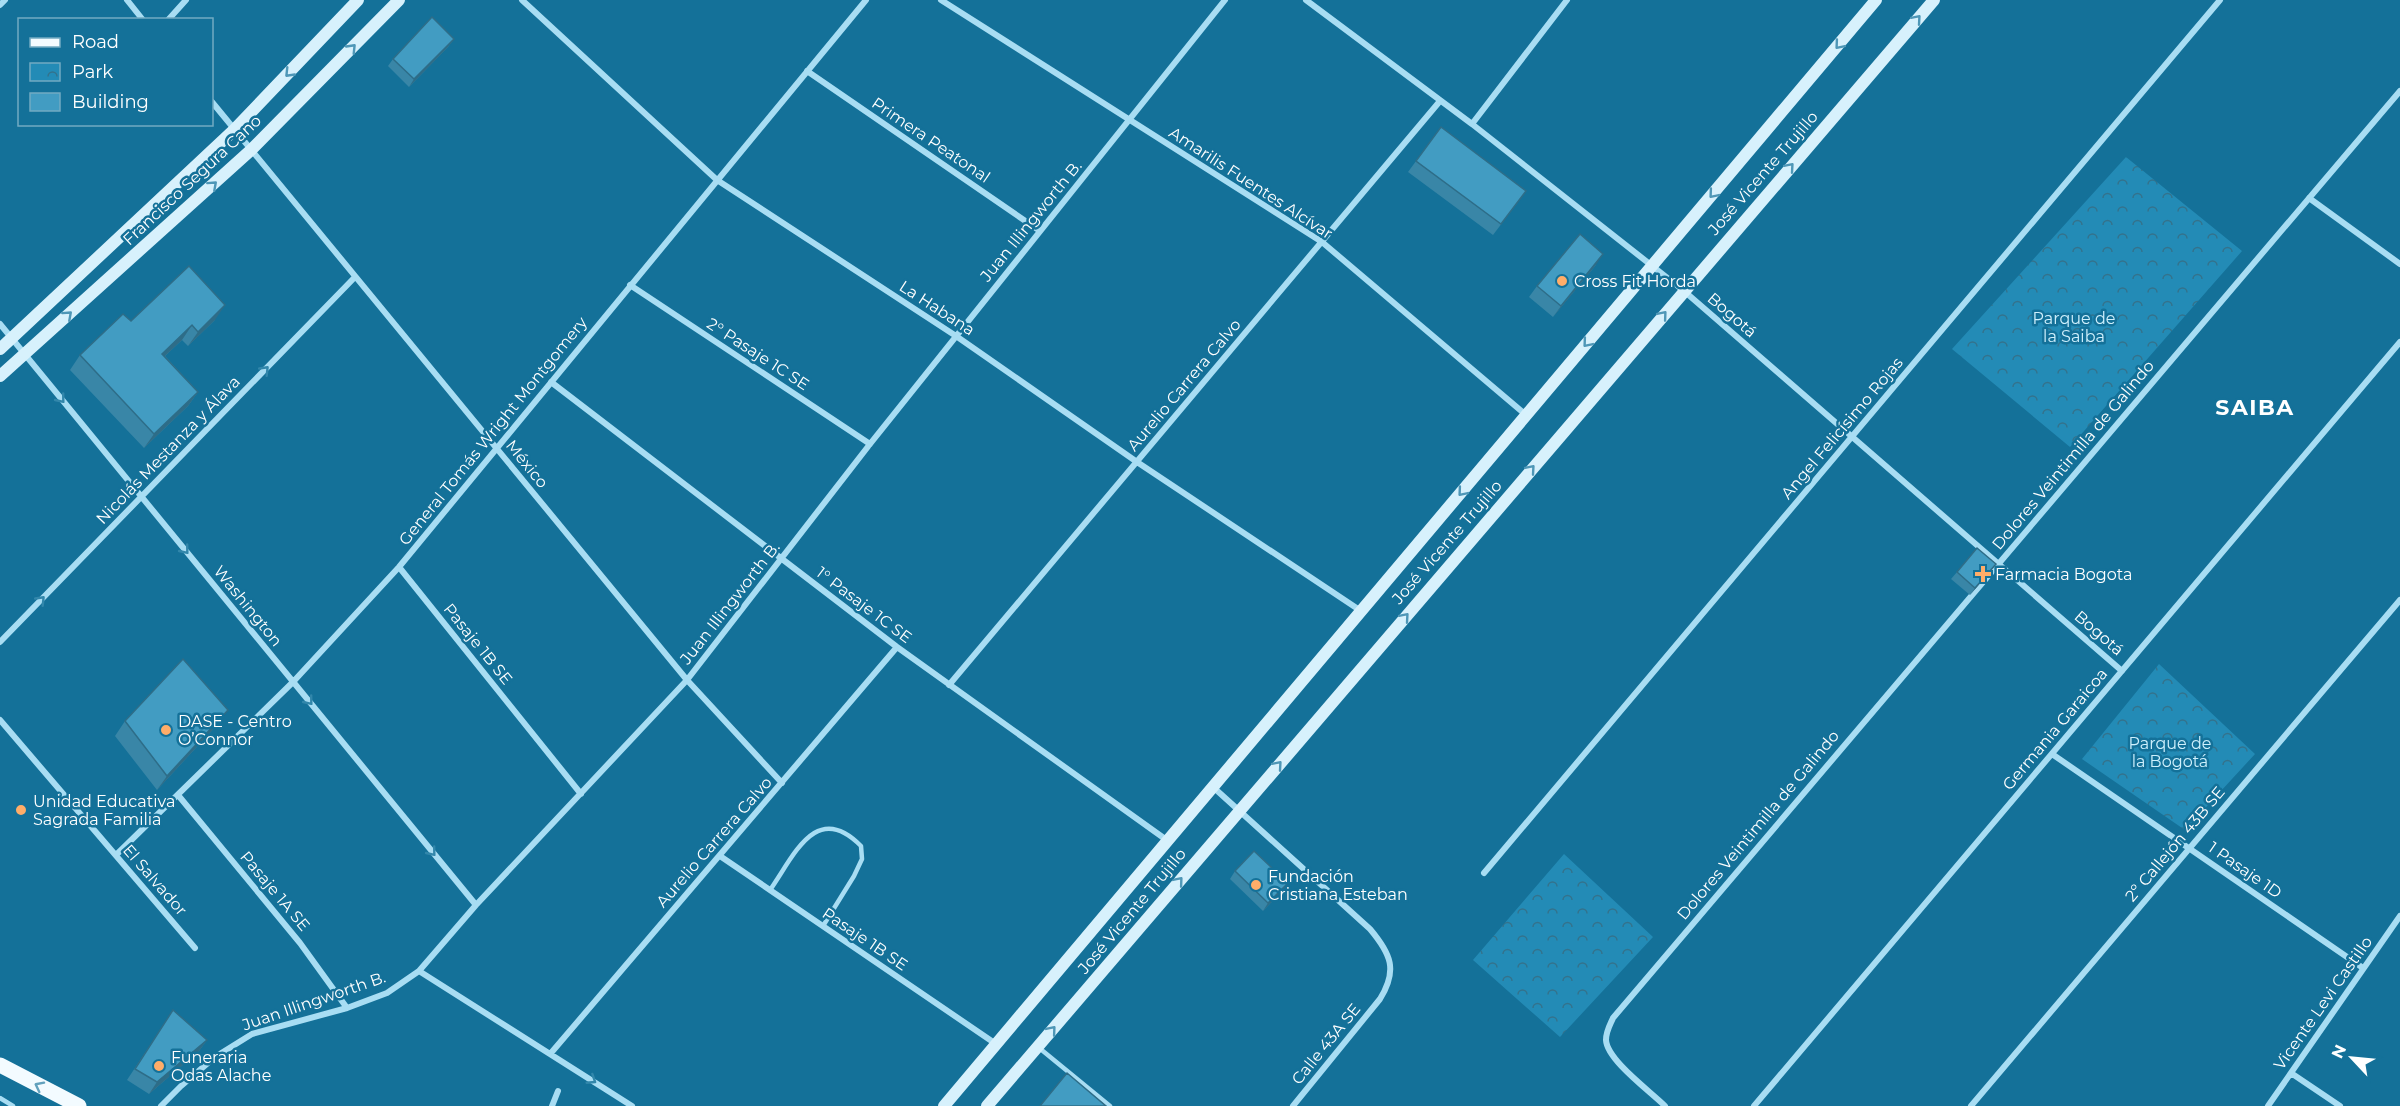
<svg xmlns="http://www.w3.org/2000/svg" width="2400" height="1106" font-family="Montserrat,sans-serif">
<defs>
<pattern id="park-crowns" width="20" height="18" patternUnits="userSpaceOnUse" patternTransform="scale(1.5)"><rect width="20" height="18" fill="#238bb6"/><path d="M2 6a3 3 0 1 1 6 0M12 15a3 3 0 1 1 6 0" fill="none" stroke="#33728c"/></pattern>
</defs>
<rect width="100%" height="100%" fill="#147199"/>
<path fill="url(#park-crowns)" d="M2126,157L2242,251L2070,447L1952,349Z
M2159,664L2255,754L2185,830L2082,759Z
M1564,854L1653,937L1560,1037L1473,960Z"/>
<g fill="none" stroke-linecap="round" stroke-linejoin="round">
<path stroke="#a8ddf3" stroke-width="4.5" d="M770,890C794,856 816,800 861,846L862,859L854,876L823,926
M1038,1047L1110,1106
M0,1098L13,1106"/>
<path stroke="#a8ddf3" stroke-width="6" d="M127,0L143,20
M522,0L717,180L956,336L1137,462L1361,611
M941,0L1322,242L1526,415
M1306,0L1472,124L1684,291L2122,671
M0,5L5,0
M168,20L186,0
M807,71L1040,231
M212,102L687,680L782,783
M1472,124L1567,0
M2309,198L2400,264
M630,285L870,444
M0,324L476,905
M551,382L897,647L1168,841
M399,567L581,794
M0,642L355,277
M949,685L1440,101
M0,720L195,948
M2052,754L2363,968
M1213,787L1370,929C1391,954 1398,970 1380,999L1293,1106
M178,795L300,943L347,1008
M116,855L293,682L399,567L866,0
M720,856L996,1044
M1484,873L2220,0
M419,971L632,1106
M551,1053L897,647
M2291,1073L2340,1106
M161,1106L181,1086L215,1057L252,1034L347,1008L387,993L419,971L476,905L687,680L870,444L1225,0
M552,1106L558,1091
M1665,1106C1650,1091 1607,1060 1606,1040C1606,1031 1610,1025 1613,1018L2400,91
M1754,1106L2400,342
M1971,1106L2400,600
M2268,1106L2400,916"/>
<path stroke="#d7f1fc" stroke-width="12" d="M0,349L234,130L358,0
M0,376L251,150L399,0
M944,1106L1876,0
M987,1106L1934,0"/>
<path stroke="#f3fbff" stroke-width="15" d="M0,1065L79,1106"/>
</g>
<path fill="#3986a7" d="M454,39L448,47L409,87L388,66L393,59Z
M1441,127L1518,202L1493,235L1408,172Z
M1596,265L1553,317L1529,297L1537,286Z
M215,320L188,346L182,340L165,356L198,392L188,406L144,448L70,370L80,355Z
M1996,564L1970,595L1951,579L1957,572Z
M125,721L218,724L157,790L115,736Z
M1235,871L1288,883L1282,891L1263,911L1230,879Z
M166,1021L207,1040L199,1051L149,1094L127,1080Z"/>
<path fill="#2e6d88" d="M454,39L448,47L409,87L414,79Z
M1603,254L1596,265L1553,317L1561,306Z
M225,305L215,320L188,346L198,332Z
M192,325L182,340L152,368L162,354Z
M198,392L188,406L144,448L154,434Z
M1996,564L1990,572L1970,595L1975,588Z
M228,710L218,724L157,790L167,776Z
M1288,883L1282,891L1263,911L1268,903Z
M207,1040L199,1051L149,1094L157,1082Z"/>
<path fill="#429cc2" stroke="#2e6d88" stroke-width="1.5" d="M432,17L454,39L414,79L393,59Z
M1441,127L1526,191L1501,224L1416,161Z
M1580,234L1603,254L1561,306L1537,286Z
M189,266L225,305L198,332L192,325L162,354L198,392L154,434L80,355L123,314L131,321Z
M1977,548L1996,564L1975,588L1957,572Z
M183,659L228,710L167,776L125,721Z
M1254,851L1288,883L1268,903L1235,871Z
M173,1010L207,1040L157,1082L135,1069Z
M1067,1073L1106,1106H1040Z"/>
<defs><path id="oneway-chevron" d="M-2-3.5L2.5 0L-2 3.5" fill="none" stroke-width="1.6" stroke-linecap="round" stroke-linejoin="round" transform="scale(1.5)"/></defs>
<g stroke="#4e97b7">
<use href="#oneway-chevron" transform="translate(1917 19) rotate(-49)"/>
<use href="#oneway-chevron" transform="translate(1839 45) rotate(130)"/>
<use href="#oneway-chevron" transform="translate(352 48) rotate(-46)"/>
<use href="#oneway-chevron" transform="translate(289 73) rotate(134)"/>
<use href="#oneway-chevron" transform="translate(1790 167) rotate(-49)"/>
<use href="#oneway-chevron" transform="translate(213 185) rotate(-42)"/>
<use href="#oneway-chevron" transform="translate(1713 194) rotate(130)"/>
<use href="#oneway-chevron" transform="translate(68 315) rotate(-42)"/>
<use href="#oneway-chevron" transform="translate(1663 315) rotate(-50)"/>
<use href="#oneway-chevron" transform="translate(1587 343) rotate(130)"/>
<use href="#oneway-chevron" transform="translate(1531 469) rotate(-49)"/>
<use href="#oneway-chevron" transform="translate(1462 492) rotate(130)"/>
<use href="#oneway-chevron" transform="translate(1405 617) rotate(-49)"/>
<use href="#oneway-chevron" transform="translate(1278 765) rotate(-49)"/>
<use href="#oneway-chevron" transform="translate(1179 881) rotate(-50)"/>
<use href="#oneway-chevron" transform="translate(1052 1030) rotate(-50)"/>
</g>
<g stroke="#3287ab">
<use href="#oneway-chevron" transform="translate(265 370) rotate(-46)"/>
<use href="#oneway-chevron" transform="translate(61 399) rotate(51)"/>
<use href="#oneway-chevron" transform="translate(185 550) rotate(51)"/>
<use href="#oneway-chevron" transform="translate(41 600) rotate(-46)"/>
<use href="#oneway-chevron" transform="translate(309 701) rotate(51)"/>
<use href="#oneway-chevron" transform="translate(432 852) rotate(51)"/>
<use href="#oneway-chevron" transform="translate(592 1080) rotate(33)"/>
</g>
<use stroke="#62a1bd" href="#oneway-chevron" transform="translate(39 1086) rotate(-153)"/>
<g fill="#ffad69" stroke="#147199" stroke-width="2">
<circle cx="1562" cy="281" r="6"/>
<path d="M1980 565h6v6h6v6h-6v6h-6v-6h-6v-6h6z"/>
<circle cx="166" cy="730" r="6"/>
<circle cx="21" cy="810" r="6"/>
<circle cx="1256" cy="885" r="6"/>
<circle cx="159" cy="1066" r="6"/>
</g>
<g text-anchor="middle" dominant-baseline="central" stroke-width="5" stroke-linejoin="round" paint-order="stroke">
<g font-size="16" fill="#fff" stroke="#147199">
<text transform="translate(931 140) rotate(34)">Primera Peatonal</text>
<text transform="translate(1763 173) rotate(-49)">José Vicente Trujillo</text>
<text transform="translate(192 180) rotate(-43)">Francisco Segura Cano</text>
<text transform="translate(1251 183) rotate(33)">Amarilis Fuentes Alcívar</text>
<text transform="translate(1031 221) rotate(-51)">Juan Illingworth B.</text>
<text transform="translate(937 308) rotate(33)">La Habana</text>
<text transform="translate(1732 315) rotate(41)">Bogotá</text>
<text transform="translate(758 354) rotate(33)">2° Pasaje 1C SE</text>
<text transform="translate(1184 385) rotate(-50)">Aurelio Carrera Calvo</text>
<text transform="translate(1842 428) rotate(-50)">Angel Felicísimo Rojas</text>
<text transform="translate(493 431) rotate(-51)">General Tomás Wright Montgomery</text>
<text transform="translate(168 450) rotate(-46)">Nicolás Mestanza y Álava</text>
<text transform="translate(2073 455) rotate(-50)">Dolores Veintimilla de Galindo</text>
<text transform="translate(527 464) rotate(51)">México</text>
<text transform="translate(1447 542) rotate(-49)">José Vicente Trujillo</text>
<text transform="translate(730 603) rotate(-52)">Juan Illingworth B.</text>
<text transform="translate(864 605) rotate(37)">1° Pasaje 1C SE</text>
<text transform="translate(248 606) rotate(51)">Washington</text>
<text transform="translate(2099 633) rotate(41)">Bogotá</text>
<text transform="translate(478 644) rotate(51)">Pasaje 1B SE</text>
<text transform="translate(2055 729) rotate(-50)">Germania Garaicoa</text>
<text transform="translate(1758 825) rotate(-50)">Dolores Veintimilla de Galindo</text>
<text transform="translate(714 842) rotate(-49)">Aurelio Carrera Calvo</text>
<text transform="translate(2175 844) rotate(-50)">2º Callejón 43B SE</text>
<text transform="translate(2245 870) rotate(35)">1 Pasaje 1D</text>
<text transform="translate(155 880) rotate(49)">El Salvador</text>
<text transform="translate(275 891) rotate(50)">Pasaje 1A SE</text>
<text transform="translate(1132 911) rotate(-50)">José Vicente Trujillo</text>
<text transform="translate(865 939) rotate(34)">Pasaje 1B SE</text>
<text transform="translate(314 1001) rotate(-19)">Juan Illingworth B.</text>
<text transform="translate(2323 1003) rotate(-55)">Vicente Levi Castillo</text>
<text transform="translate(1326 1044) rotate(-51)">Calle 43A SE</text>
</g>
<g font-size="16" fill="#fff" stroke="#147199" text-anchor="start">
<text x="1574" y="281">Cross Fit Horda</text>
<text x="1995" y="574">Farmacia Bogota</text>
<text x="178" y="721">DASE - Centro<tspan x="178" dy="18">O’Connor</tspan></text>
<text x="33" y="801">Unidad Educativa<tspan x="33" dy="18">Sagrada Familia</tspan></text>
<text x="1268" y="876">Fundación<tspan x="1268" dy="18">Cristiana Esteban</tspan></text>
<text x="171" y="1057">Funeraria<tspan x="171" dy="18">Odas Alache</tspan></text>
</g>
<g font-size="16" fill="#cff0fd" stroke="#147199">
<text x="2074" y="318">Parque de<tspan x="2074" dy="18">la Saiba</tspan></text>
<text x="2170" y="743">Parque de<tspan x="2170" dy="18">la Bogotá</tspan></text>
</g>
<g font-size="22" font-weight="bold" letter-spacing="1.5" fill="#fff" stroke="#147199">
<text x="2255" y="407">SAIBA</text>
</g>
</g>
<rect x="18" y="18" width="195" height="108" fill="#147199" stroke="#72aac2" stroke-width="1.5"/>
<rect x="30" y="38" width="30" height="9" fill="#f3fbff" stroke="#72aac2" stroke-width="1.5"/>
<text x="72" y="48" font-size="18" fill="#ffffff">Road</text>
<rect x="30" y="63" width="30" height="18" fill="url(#park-crowns)" stroke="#72aac2" stroke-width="1.5"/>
<text x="72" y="78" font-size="18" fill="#ffffff">Park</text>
<rect x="30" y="93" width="30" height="18" fill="#429cc2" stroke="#72aac2" stroke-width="1.5"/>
<text x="72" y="108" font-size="18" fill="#ffffff">Building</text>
<g transform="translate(2352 1058) rotate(296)" stroke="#147199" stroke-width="4.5" paint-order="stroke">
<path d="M0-4.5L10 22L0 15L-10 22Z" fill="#ffffff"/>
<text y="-9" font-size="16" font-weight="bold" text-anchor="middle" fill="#ffffff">N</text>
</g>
</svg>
